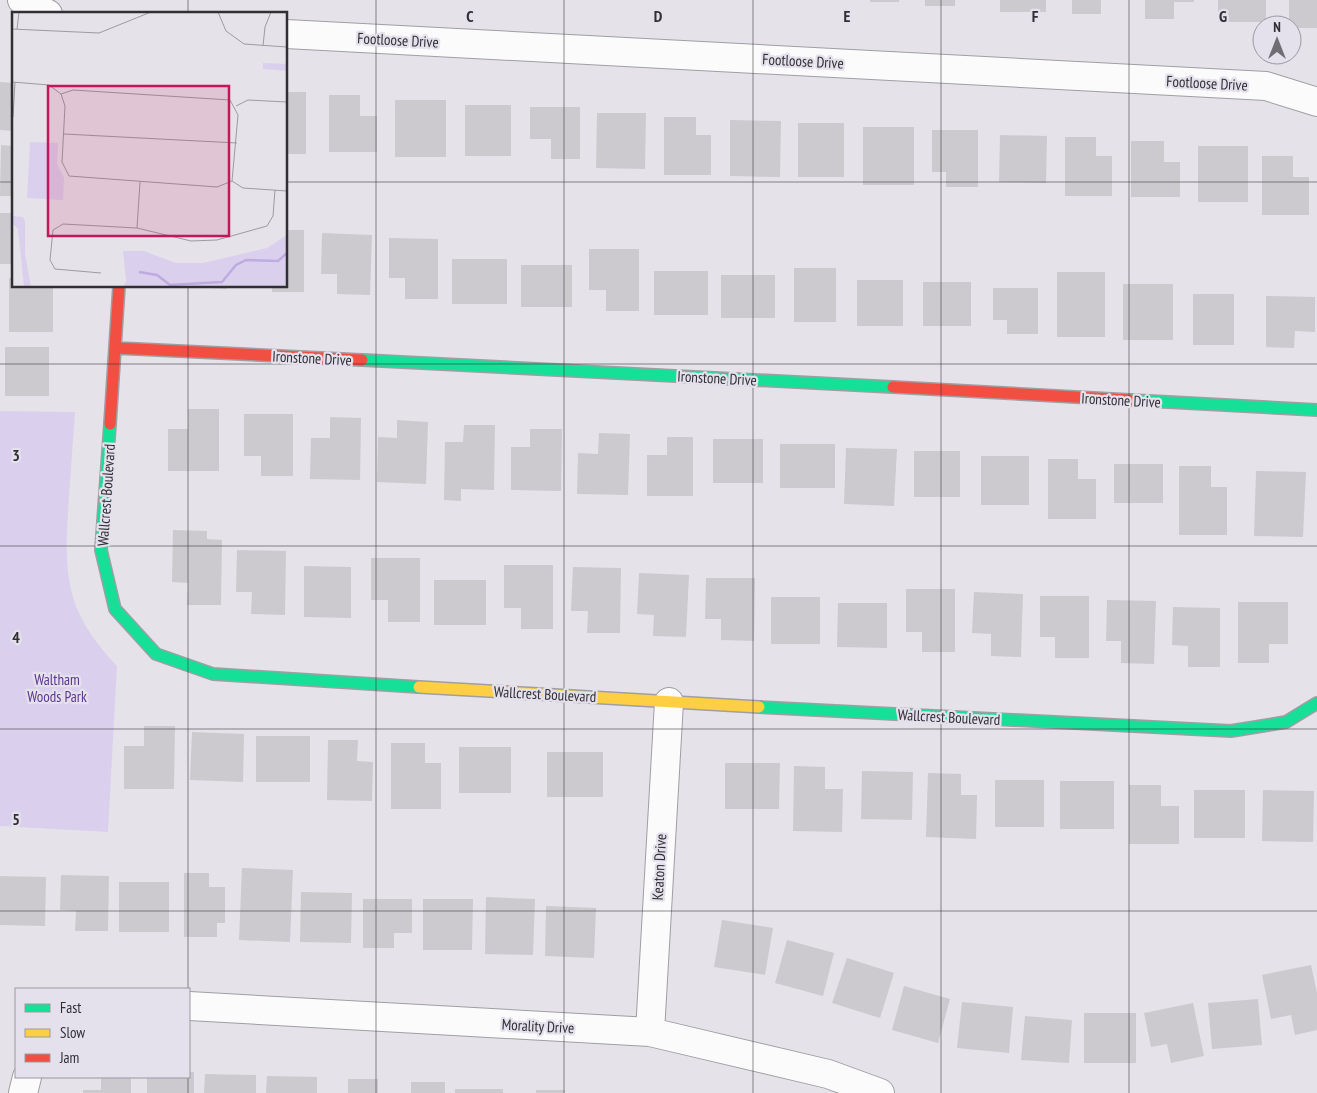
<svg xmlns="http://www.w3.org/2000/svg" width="1317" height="1093" font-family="'PT Sans Narrow',sans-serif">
<rect width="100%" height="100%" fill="#e5e3e9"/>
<path fill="#dad0ed" d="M0,411L75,412C73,440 71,468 69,496C67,535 62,576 79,613C88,633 102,650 117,666L108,832L0,826Z"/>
<path fill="#cccacf" d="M870,0H899V2H870Z
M925,0H955V6H925Z
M1000,0H1046V12H1000Z
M1072,0H1101V14H1072Z
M1145,0H1194V2H1174V19H1145Z
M1218,0H1266V22H1218Z
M1289,0H1317V28H1292V25H1289Z
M0,82L14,83V131L0,130Z
M286,92H306V154H286Z
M329,95H360V116H377V152H329Z
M395,100H446V157H395Z
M465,105H511V156H465Z
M530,107H580V159H551V139H530Z
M597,113H646L645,169L596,168Z
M664,117H696V135H711V175H664Z
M730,120L781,121L780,177L730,176Z
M798,123H844V177H798Z
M863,127H914V185H863Z
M932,130H978V187H946V172H932Z
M1000,135L1047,136L1046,183L999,182Z
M1065,137H1096V156H1112V196H1065Z
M1131,141H1164V162H1180V197H1131Z
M1,145L14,146V196H0Z
M1198,146H1248V202H1198Z
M1262,156H1293V177H1309V215H1262Z
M0,213H14V264H0Z
M286,230H304V292H272V286H286Z
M322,233L372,235L370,295L337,294V274H321Z
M389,238L438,239V299H405V278H389Z
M589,249H639V311H606V290H589Z
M452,259H507V304H452Z
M521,265H572V307H521Z
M794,268H836V322H794Z
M654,271H708V315H654Z
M1057,272H1105V337H1057Z
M721,275H775V318H721Z
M9,278H14V286H53V332H9Z
M857,280H903V326H857Z
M923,282H971V326H923Z
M1123,284H1173V340H1123Z
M207,286H227V289L207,288Z
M993,288H1038V334H1007V320H993Z
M1193,294H1234V345H1193Z
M1266,296L1315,297V332L1295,331L1294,348L1266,347Z
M5,347H49V396H5Z
M188,409H219V471H168V429H188Z
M244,414H293V476H261V456H244Z
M330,417L361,418L360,480L310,479L311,438H330Z
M397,420L428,422L426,484L377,482L378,437L397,438Z
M464,425H495L494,490L461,489V501L444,500L445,442H463Z
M530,429H562L561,491L511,490V447H530Z
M599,433L630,434L628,495L577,494L578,453L598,454Z
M667,437H693V496H647V455H667Z
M713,439H763V483H713Z
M780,444H835V488H780Z
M846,448L897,449L894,506L844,504Z
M914,451H960V497H914Z
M981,456H1029V505H981Z
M1048,459H1078V479H1096V519H1048Z
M1114,464H1163V503H1114Z
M1179,466H1211V487H1227V535H1179Z
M1256,471L1306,472L1303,537L1254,536Z
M173,530L207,531V539L222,540L221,605H187L188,583L172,582Z
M237,550L286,551L285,615L251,614L252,592H236Z
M371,558H420V622H388V600H371Z
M504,565H553V629H521V608H504Z
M304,566L351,567V618L304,617Z
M573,567L621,568L620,633H587L588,611H571Z
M639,573L689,575L686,637L653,636L654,615L637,614Z
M706,578H755L754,641L721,640V619H705Z
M434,580H486V625H434Z
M906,589H955V652H922V632H906Z
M974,592L1023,594L1021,657L991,656V634L972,633Z
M1040,596H1089V658H1055V637H1040Z
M771,597H820V644H771Z
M1107,600L1156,601L1154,664L1121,663V641H1106Z
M1238,602H1288V644H1269V663H1238Z
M838,603H887V648L837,647Z
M1173,607L1220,608V667H1188V646L1172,645Z
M144,726H175L174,789H124V746H144Z
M192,732L244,734L243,782L190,780Z
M256,736H310V782H256Z
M328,740H358L357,761L373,762L372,801L327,800Z
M391,743H425V763H441V809H391Z
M459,747H511V793H459Z
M547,752H603V797H547Z
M725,763H780L779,809H725Z
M794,766L825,767V789H843L842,832L793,831Z
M862,771L913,772L912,820L861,819Z
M928,773L961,774V795H977L976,839L926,837Z
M995,780H1044V827H995Z
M1060,781H1114V829H1060Z
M1129,785H1161V806H1179V844H1129Z
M1194,790H1245V838H1194Z
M1263,790L1314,791L1313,842L1262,841Z
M242,868L293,870L290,942L239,940Z
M184,873H209V887H225V923H217V937H184Z
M61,875L109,876L108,931H75L76,911L60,910Z
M0,876L46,877L45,926L0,925Z
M119,882H169V932H119Z
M301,892L352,893L351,943L300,942Z
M486,897L535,899L533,955L485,954Z
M363,899H412V933H394V948H363Z
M423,899H473L472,950H423Z
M546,906L596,908L594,958L545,956Z
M722,920L773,928L765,975L714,967Z
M787,940L834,953L823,996L775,983Z
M847,958L894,973L880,1018L832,1003Z
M1311,965L1317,993V1030L1295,1035L1291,1015L1271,1019L1262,975Z
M904,986L950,999L938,1043L892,1030Z
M1258,999L1262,1045L1212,1049L1208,1003Z
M962,1002L1013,1007L1009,1053L957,1048Z
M1193,1003L1204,1056L1171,1063L1167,1044L1151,1047L1144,1013Z
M1084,1013H1136V1063H1084Z
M1025,1016L1072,1020L1069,1063L1021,1060Z
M189,1072H194V1093H147V1077H189Z
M205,1074L256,1075V1093H204Z
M267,1076L317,1077V1093H266Z
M101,1077H131V1093H83V1090H101Z
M348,1079H378V1093H348Z
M411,1082H445V1093H411Z
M455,1089H503V1093H455Z
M536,1090H565V1093H536Z"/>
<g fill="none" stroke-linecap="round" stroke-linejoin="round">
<g stroke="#9f9ea3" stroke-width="30">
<path id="street" d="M22,0L48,14
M286,34L1266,86L1317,102
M189,1006L650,1032L828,1074L880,1093
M650,1032L669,702
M23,1093L27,1077"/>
</g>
<g stroke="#9f9ea3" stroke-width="14">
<path id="fast" d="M362,360L893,387
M1130,400L1317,410
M110,424L101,550L115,609L156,654L213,674L419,687
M759,707L1231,731L1286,722L1317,703"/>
</g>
<g stroke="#9f9ea3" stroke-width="14">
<path id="slow" d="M419,687L759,707"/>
</g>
<g stroke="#9f9ea3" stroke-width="14">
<path id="jam" d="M116,348L362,360
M893,387L1130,400
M110,424L119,286"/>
</g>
<use href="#street" stroke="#fbfbfc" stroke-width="28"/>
<use href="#fast" stroke="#16e098" stroke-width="11"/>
<use href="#slow" stroke="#ffcf43" stroke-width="11"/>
<use href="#jam" stroke="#f24e42" stroke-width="11"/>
</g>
<path fill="none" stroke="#302f33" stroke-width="1" stroke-opacity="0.55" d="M188,0V14M376,0V1093M564,0V1093M753,0V1093M941,0V1093M1129,0V1093M0,182H14M286,182H1317M188,286V989M0,364H1317M0,546H1317M0,729H1317M0,911H1317M188,1077V1093"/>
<g text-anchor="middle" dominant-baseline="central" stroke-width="4.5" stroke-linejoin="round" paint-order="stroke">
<g font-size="15" fill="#302f33" stroke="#e4e0ec">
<text transform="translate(398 40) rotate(3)">Footloose Drive</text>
<text transform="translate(803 61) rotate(3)">Footloose Drive</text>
<text transform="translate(1207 83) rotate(3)">Footloose Drive</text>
<text transform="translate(312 358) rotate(3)">Ironstone Drive</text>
<text transform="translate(717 378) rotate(3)">Ironstone Drive</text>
<text transform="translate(1121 400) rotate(3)">Ironstone Drive</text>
<text transform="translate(106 495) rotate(-86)">Wallcrest Boulevard</text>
<text transform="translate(545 694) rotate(3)">Wallcrest Boulevard</text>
<text transform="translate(949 717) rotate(3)">Wallcrest Boulevard</text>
<text transform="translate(659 867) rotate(-87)">Keaton Drive</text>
<text transform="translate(538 1026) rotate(3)">Morality Drive</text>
</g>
<g font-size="15" fill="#5c378e" stroke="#e4e0ec">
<text x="57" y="679">Waltham<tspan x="57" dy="17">Woods Park</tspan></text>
</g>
</g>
<g transform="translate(12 12)">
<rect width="275" height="275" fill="#e5e3e9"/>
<path d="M251,51L275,52V59L251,57ZM18,130L46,131L45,152L52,166L51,188L15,186ZM0,204L11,205L13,210V241L19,275H12L6,217L0,211ZM275,223V275H111L114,269L111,239H132L164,251H191L255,236Z" fill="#dad0ed"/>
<path fill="none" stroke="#beabe1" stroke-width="2.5" d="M127,260L145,263L158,273L210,270L224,253L234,248L266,249L275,241"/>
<path fill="none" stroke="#9d9ba0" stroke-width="1" d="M206,0L214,19L232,32L275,35M0,17L87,21L139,0M5,17L7,0M251,34L253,15L259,0M0,70L37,73L49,82L53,94L50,150L57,164L205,175L220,169M49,82L61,78L218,88L226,103L220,169M275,90V126M224,94L236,88L275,90M1,105L3,70M52,122L225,131M220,169L231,176L275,179M125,216L128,170M89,261L43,257L38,248L41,218L51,212L125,216L179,229L205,228L255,214L261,204L263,178"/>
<path fill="#c2185b" fill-opacity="0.15" stroke="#c2185b" stroke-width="2.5" d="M36,74H217V224H36Z"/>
<rect width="275" height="275" fill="none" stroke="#302f33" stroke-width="2.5"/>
</g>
<g font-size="16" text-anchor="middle" font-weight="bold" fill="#302f33" stroke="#e4e0ec" stroke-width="4.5" stroke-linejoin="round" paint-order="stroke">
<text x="470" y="22">C</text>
<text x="658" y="22">D</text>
<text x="847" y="22">E</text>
<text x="1035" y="22">F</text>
<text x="1223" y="22">G</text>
<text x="16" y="461">3</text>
<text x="16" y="643">4</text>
<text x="16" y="825">5</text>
</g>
<rect x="15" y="988" width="175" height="90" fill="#e4e0ec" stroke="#9c99a2"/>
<rect x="25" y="1004" width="25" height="8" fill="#16e098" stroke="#9c99a2"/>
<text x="60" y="1013" font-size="15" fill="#302f33">Fast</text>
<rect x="25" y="1029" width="25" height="8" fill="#ffcf43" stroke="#9c99a2"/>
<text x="60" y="1038" font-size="15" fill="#302f33">Slow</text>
<rect x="25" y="1054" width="25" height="8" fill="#f24e42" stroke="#9c99a2"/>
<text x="60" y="1063" font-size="15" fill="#302f33">Jam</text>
<g transform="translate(1277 40)"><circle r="24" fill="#e4e0ec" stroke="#9c99a2"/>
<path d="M0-4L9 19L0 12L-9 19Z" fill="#6f6e73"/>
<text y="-8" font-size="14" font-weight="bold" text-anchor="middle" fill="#302f33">N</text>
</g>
</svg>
